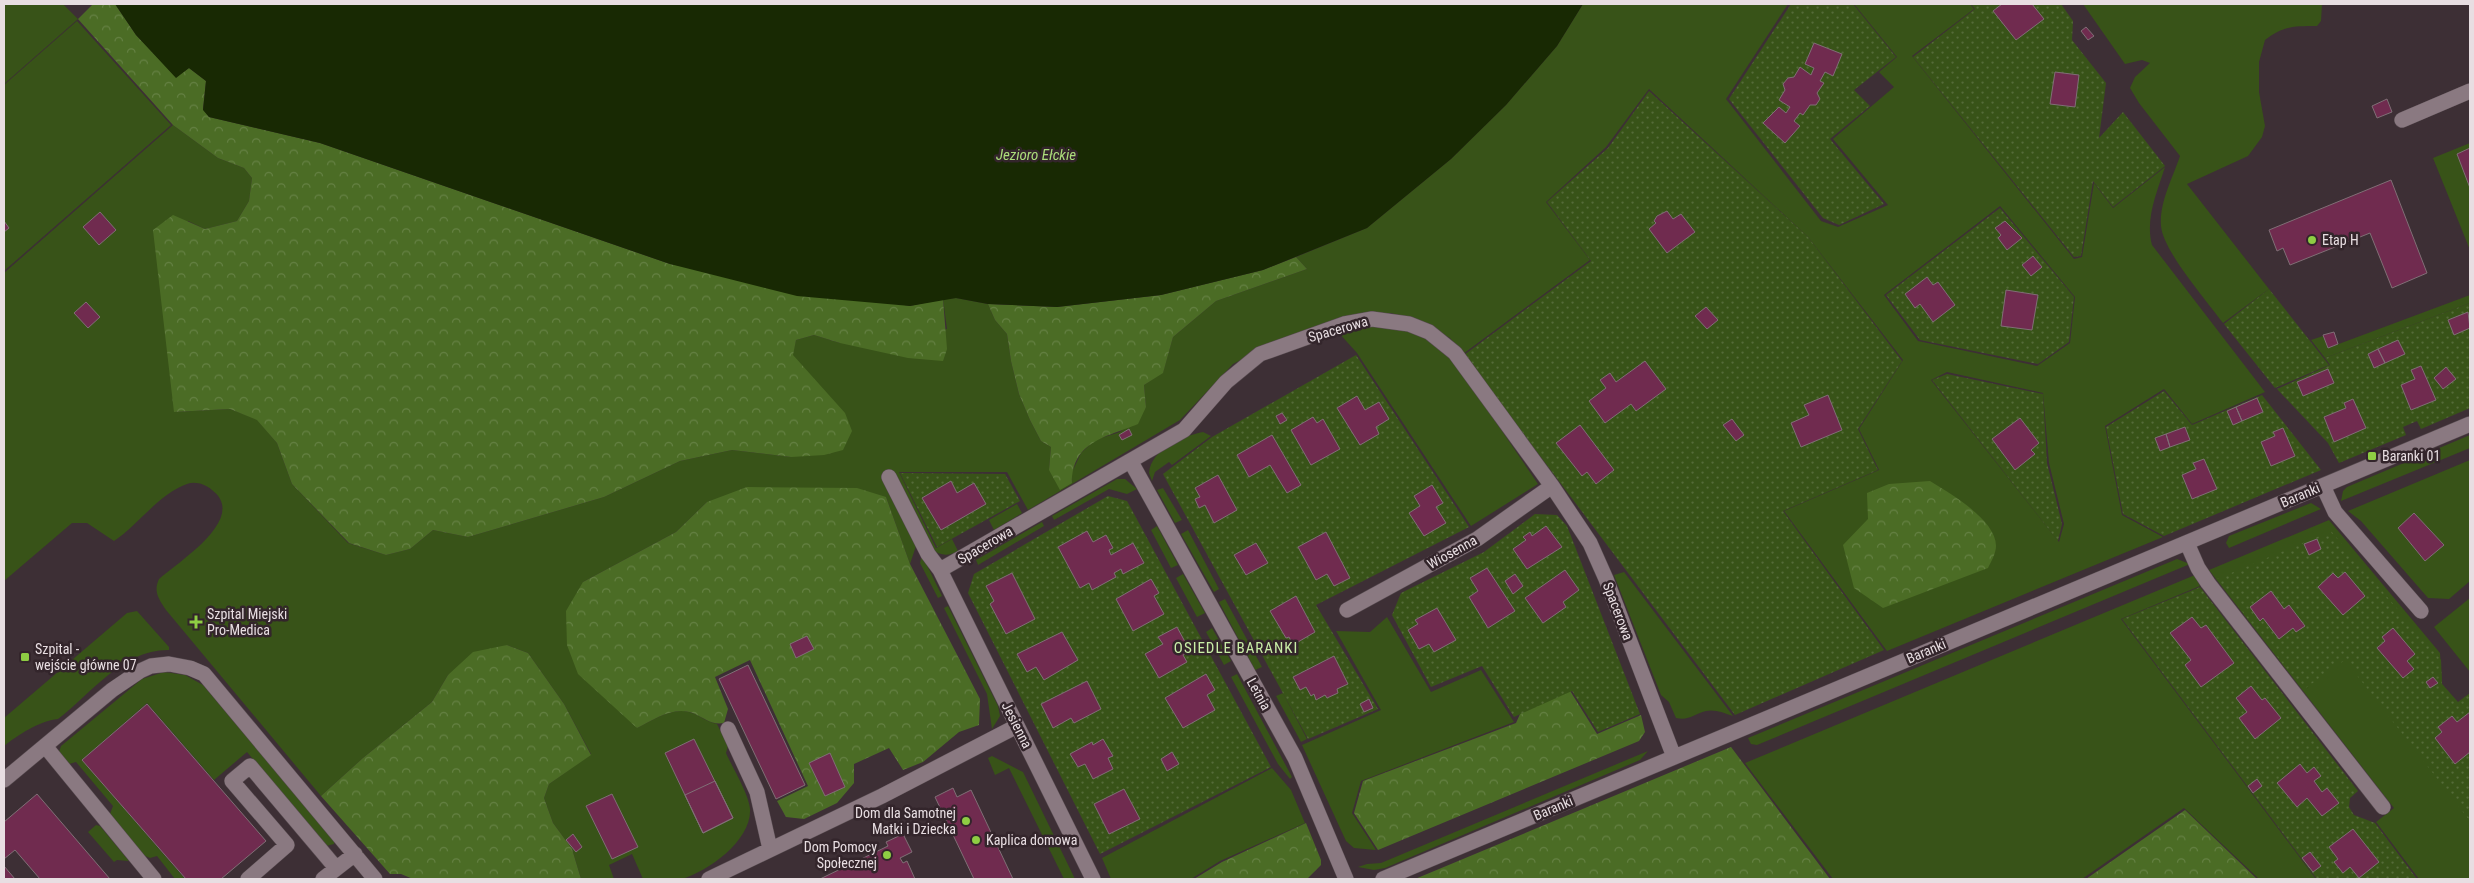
<svg xmlns="http://www.w3.org/2000/svg" width="2474" height="883" font-family="'Roboto Condensed',sans-serif">
<defs>
<pattern id="forest-crowns" width="20" height="18" patternUnits="userSpaceOnUse" patternTransform="scale(1.25)"><rect width="20" height="18" fill="#4b6c25"/><path d="M2 6a3 3 0 1 1 6 0M12 15a3 3 0 1 1 6 0" fill="none" stroke="#658144"/></pattern>
<pattern id="garden-dots" width="8" height="8" patternUnits="userSpaceOnUse" patternTransform="scale(1.25)"><rect width="8" height="8" fill="#385318"/><path d="M2 2h.1M6 6h.1" fill="none" stroke="#556b39" stroke-width="1.8" stroke-linecap="round"/></pattern>
</defs>
<rect width="100%" height="100%" fill="#3d2f35"/>
<path fill="#385318" fill-rule="evenodd" d="M4,4H63L78,19L4,84Z
M1583,4H1788L1726,99L1821,221L1838,227L1888,205L1833,139L1894,87L1879,72L1897,57L1854,4H1970L1974,9L1912,56L2074,259L2082,257L2094,183L2113,208L2165,167C2157,192 2145,219 2152,245L2265,392L2192,424L2164,389L2105,426L2122,515L2163,537L1887,651L1784,511L1879,470L1859,429L1903,360L1808,237L1649,89L1606,147L1546,202L1590,260L1463,354L1450,338L1413,319L1391,313H1370L1254,353L1233,364L1180,420L1028,510L1007,472H899L936,548L952,539L958,551C949,556 941,556 933,550L895,474L897,473L885,478L917,543L910,564L886,497L707,502L676,532L583,582L637,728C654,720 672,706 692,713C701,716 707,722 717,724L728,746L726,753C732,767 749,794 750,809C752,840 709,871 682,879C671,882 655,879 643,879L632,854L609,865L614,879H581L572,849L553,823L544,798L549,784L591,754L564,704L528,653L507,645L448,675L432,702L363,758L321,796L166,610C159,599 153,592 159,579C178,562 249,518 212,490C205,484 195,481 187,484C160,493 137,526 114,541L87,523H72L4,581V273L173,125L218,158L244,168L252,178L249,201L237,221L205,229L188,221L174,412L230,409L257,419L277,443L292,484L348,543L386,555L410,549L433,530L468,537L604,497L680,461L732,450L791,457L805,371L792,355L796,340L814,335L840,343L947,329L943,299L956,298L988,304L995,320L1007,334L1011,361L1019,394L1030,420L1041,441L1051,447L1049,470L1072,483V472L1081,453L1095,440L1120,432L1146,407L1144,385L1163,372L1173,337L1216,301L1307,269L1296,257L1367,228L1451,159L1506,105L1557,46ZM2000,206L2075,297L2070,343L2037,366L1918,341L1884,295ZM1947,372L2043,393L2049,463L2064,524L2059,542L1931,380Z
M2083,4H2322L2321,21L2317,26C2294,26 2283,26 2265,40L2259,62V92L2265,126L2262,137L2248,156L2187,184L2269,289L2223,323C2207,301 2163,251 2161,226C2159,203 2173,177 2180,156L2139,103L2130,88L2135,77L2150,63L2142,60L2125,64Z
M77,21L171,125L4,271V85Z
M2470,143V250L2433,158Z
M2470,295V303L2325,358L2311,340L2323,336L2328,348Z
M1384,325L1408,330L1431,342L1455,362L1538,484L1471,526L1357,353L1338,332L1360,326Z
M1203,432L1211,436L1172,465L1169,462L1155,472L1152,481L1149,473C1151,449 1183,436 1203,432Z
M2470,435V448L2341,501L2343,491L2347,487Z
M2470,460V581L2449,599L2428,598L2361,521L2348,511Z
M1117,479H1125L1137,489L1127,494L1109,489L1054,520L1052,516Z
M1163,488L1182,520L1175,523L1157,490Z
M2311,503L2321,509L2229,548L2226,543L2229,536Z
M1017,504L1022,513L994,530L989,520Z
M2329,520L2440,653L2442,684L2458,703L2470,693V879H2419L2376,822L2394,808L2209,570Z
M1042,522L1044,526L978,565L976,560Z
M1157,526L1178,565L1171,568L1151,530Z
M1188,530L1219,589L1214,592L1181,534Z
M922,555L942,596L938,598L920,563Z
M2177,559L2190,564L1757,745L1751,744L1748,738Z
M1624,572L1733,716C1724,713 1715,709 1706,711C1694,714 1689,721 1676,718L1669,702L1661,695L1614,575Z
M1183,574L1205,613L1197,617L1176,578Z
M2195,575L2200,586L2121,619L2316,879H2259L2184,808L2082,879H1833L1745,763Z
M2470,598V672L2434,627Z
M1225,599L1262,667L1255,670L1219,602Z
M948,606L998,706L1000,716L992,729L987,694L944,608Z
M137,611L169,647V650C123,649 91,694 58,719C39,721 18,735 4,746V718L127,613Z
M1387,617L1431,692L1481,670L1514,722L1361,781L1352,813L1376,850L1354,848L1346,841L1302,745L1381,710L1336,631L1370,632Z
M1212,628L1231,661L1224,665L1206,632Z
M164,672L185,675L203,685L334,840V844L326,846L247,752L214,780L147,703L82,760L185,879H175L157,856L150,858L143,855L110,814L113,806L76,762L69,764L59,752L61,746L142,679Z
M1237,674L1292,777L1290,779L1278,764L1231,677Z
M1283,693L1307,739L1301,742L1276,696Z
M1648,751L1640,760L1385,868L1374,870L1358,867L1367,864L1381,863Z
M992,756L1023,772L1075,879H1064L1009,768L995,775L988,758Z
M1272,768L1291,790L1305,823L1220,861L1191,879H1111L1102,858Z
M96,825L100,826L129,861L117,860L114,862L88,832Z"/>
<path fill="url(#forest-crowns)" d="M93,4H115L136,35L176,77L189,68L206,81L203,109L209,117L320,143L670,264L910,306L943,299L947,349L943,361L908,358L840,343L814,335L796,340L793,355L845,413L852,431L843,450L824,455L791,457L732,450L680,461L604,497L468,537L433,530L410,549L386,555L349,543L292,484L277,443L257,420L230,409L174,412L153,230L173,215L205,229L237,221L249,201L252,178L244,168L218,158L173,125L78,19Z
M1296,257L1307,269L1216,301L1173,337L1163,373L1144,385L1146,407L1138,424C1107,437 1072,441 1072,483L1060,490L1049,470L1051,447L1041,441L1030,420L1019,394L1011,361L1007,334L995,320L988,304L1057,307L1161,295L1263,270Z
M1930,481C1951,494 1996,520 1996,546C1996,553 1991,562 1988,568L1883,608L1854,588L1843,545L1868,519L1867,493L1889,484Z
M747,487L857,488L886,497L910,564L980,699L979,725L959,732L923,762L903,770L889,748L854,764V783L837,803L804,819L786,817L777,801L808,786L750,660L715,677L728,709L724,723C711,725 706,719 695,714C674,705 656,719 637,728L578,674L567,645L566,611L583,582L676,532L707,502Z
M507,645L528,653L564,704L591,755L549,784L544,798L553,823L572,849L581,879H413L401,874H390L321,796L363,758L432,702L448,675L473,652Z
M1547,654L1597,734L1641,715L1645,732L1639,741L1378,850L1354,813L1363,781L1516,723Z
M1731,747L1830,879H1415Z
M2185,810L2257,879H2086Z
M1306,823L1321,860V865L1307,879H1194L1222,862Z"/>
<path fill="url(#garden-dots)" d="M1791,4H1853L1896,57L1854,90L1870,106L1830,139L1884,204L1839,225L1823,218L1729,99Z
M1971,4H2061L2073,21L2072,40L2106,83L2099,138L2123,112L2165,166L2113,207L2093,181L2081,256L2074,257L1913,57L1975,9Z
M1649,91L1808,237L1902,361L1858,429L1878,470L1783,511L1884,650L1735,715L1464,355L1591,261L1547,202L1608,148Z
M2000,208L2074,297L2069,342L2038,364L1920,340L1886,295Z
M2269,289L2329,365L2275,388L2224,324Z
M2470,303V408L2421,429L2417,421L2403,427L2406,435L2339,463L2328,443L2277,389L2330,365L2325,358Z
M1356,355L1469,527L1316,605L1378,709L1308,739L1163,474L1212,437Z
M1947,374L2043,394L2047,463L2062,524L2058,541L1932,380Z
M2164,391L2192,425L2262,395L2321,470L2164,536L2123,514L2106,427Z
M900,473L1005,474L1020,501L937,547Z
M1108,496L1127,501L1271,767L1100,854L968,593L974,574Z
M1535,514L1557,515L1567,526L1640,714L1598,732L1572,691L1514,717L1482,666L1431,687L1392,615L1401,593L1484,552Z
M2331,531L2441,660L2442,684L2458,702L2470,693V821L2345,660L2303,690L2217,579Z
M2200,587L2358,791L2350,798L2349,807L2354,815L2375,823L2417,879H2317L2122,619Z"/>
<path fill="#182903" d="M115,4H1583L1557,46L1506,105L1451,159L1367,228L1263,270L1161,295L1057,307L988,304L956,298L910,306L797,296L670,264L320,143L209,117L203,110L206,81L189,68L176,78L136,35Z"/>
<path fill="#702b4f" stroke="#806f76" d="M2002,4H2032L2044,19L2016,40L1993,11Z
M2086,27L2094,36L2088,40L2081,31Z
M1814,43L1842,54L1833,76L1825,72L1820,81L1824,83L1817,93L1820,99L1816,105H1810L1803,115L1800,113L1794,121L1800,126L1785,143L1763,123L1779,107L1786,113L1790,107L1779,100L1785,90L1783,84L1788,78L1794,77L1800,67L1811,75L1814,68L1805,64Z
M2055,72L2079,75L2075,107L2050,104Z
M2387,99L2392,112L2377,118L2372,106Z
M2470,148V188L2457,154Z
M2391,180L2427,273L2392,288L2370,233L2290,265L2283,248L2277,251L2269,230Z
M1667,211L1673,219L1681,214L1695,232L1667,253L1649,229L1656,223L1654,221L1657,216Z
M100,212L116,230L99,245L83,227Z
M4,221L9,228L4,232Z
M2005,221L2022,238L2007,250L1998,238L2001,235L1995,228Z
M2033,256L2042,267L2031,276L2022,265Z
M1927,277L1933,285L1938,282L1955,305L1933,322L1920,304L1915,308L1905,294Z
M2006,290L2038,295L2032,330L2001,326Z
M86,302L100,317L88,328L74,313Z
M1706,307L1718,320L1707,329L1695,316Z
M2468,312L2470,328L2454,335L2448,320Z
M2334,332L2338,344L2328,348L2323,335Z
M2398,340L2405,354L2385,363L2378,349Z
M2378,349L2385,363L2374,368L2368,354Z
M1645,361L1666,389L1636,411L1631,404L1605,423L1589,401L1606,388L1600,380L1610,373L1616,382Z
M2421,366L2436,400L2411,410L2401,385L2415,379L2411,370Z
M2446,367L2456,379L2443,389L2434,378Z
M2328,369L2334,383L2303,396L2297,382Z
M1828,395L1842,430L1801,447L1791,423L1809,415L1804,405Z
M1357,396L1365,410L1379,402L1389,419L1376,427L1379,434L1360,445L1337,408Z
M2257,398L2263,412L2242,421L2236,407Z
M2353,399L2366,428L2334,442L2324,417L2346,408L2344,403Z
M2236,407L2242,421L2233,425L2227,411Z
M1282,413L1287,420L1280,424L1276,416Z
M1313,417L1317,423L1323,419L1340,449L1311,465L1291,430Z
M2020,418L2039,443L2031,450L2035,454L2015,470L1992,439Z
M1732,419L1744,435L1736,441L1723,425Z
M1580,425L1614,470L1596,484L1587,472L1582,476L1556,443Z
M2185,427L2190,440L2170,447L2166,434Z
M2283,428L2295,456L2271,466L2261,442L2275,436L2273,432Z
M1129,429L1132,435L1122,440L1119,435Z
M2166,434L2170,447L2160,451L2155,438Z
M1272,435L1301,485L1287,493L1270,465L1249,477L1237,455Z
M2204,459L2217,489L2192,499L2182,475L2196,469L2193,463Z
M1218,475L1237,510L1214,523L1205,505L1199,508L1195,499L1200,497L1195,488Z
M951,481L957,493L974,483L986,504L941,530L922,498Z
M1432,485L1443,503L1436,507L1446,523L1424,536L1409,513L1420,506L1414,496Z
M2414,513L2444,545L2425,561L2398,528Z
M1546,526L1562,547L1527,569L1513,549L1526,540L1523,537L1530,532L1532,536Z
M1087,531L1093,542L1106,535L1113,548L1109,550L1111,555L1133,543L1144,563L1123,574L1121,569L1114,573L1116,577L1092,590L1089,583L1080,588L1058,547Z
M1326,532L1350,578L1334,586L1327,574L1316,580L1298,547Z
M2317,539L2321,549L2309,555L2304,544Z
M1256,543L1268,563L1246,575L1234,555Z
M1487,568L1515,611L1488,628L1469,597L1478,591L1470,578Z
M1565,570L1579,590L1563,602L1566,607L1543,623L1525,598Z
M2345,572L2365,596L2343,615L2318,587L2333,573L2338,578Z
M1012,573L1035,619L1006,634L990,604L994,601L986,586Z
M1515,574L1523,586L1513,594L1505,581Z
M1151,579L1159,593L1154,596L1164,614L1133,631L1116,599Z
M2271,591L2284,609L2289,605L2305,626L2296,632L2293,628L2279,639L2263,618L2260,621L2250,607Z
M1296,596L1315,632L1293,645L1289,637L1286,638L1270,611Z
M1437,608L1456,640L1434,652L1429,644L1419,649L1408,630L1418,624L1415,620Z
M2192,617L2201,628L2206,625L2234,663L2201,687L2185,665L2191,660L2170,633Z
M1177,627L1190,651L1183,655L1187,662L1159,678L1145,654L1163,644L1158,637Z
M2393,628L2415,654L2407,661L2414,669L2403,678L2377,648L2385,641L2382,637Z
M1062,632L1078,660L1044,680L1036,667L1027,672L1017,654Z
M807,636L814,649L796,658L790,644Z
M1334,656L1348,684L1337,689L1338,693L1327,698L1325,695L1316,700L1314,694L1311,696L1306,687L1300,690L1293,677Z
M748,665L805,785L776,799L719,679Z
M1206,674L1215,690L1207,695L1215,710L1183,728L1165,698Z
M2433,677L2438,683L2430,688L2426,682Z
M1087,681L1101,709L1074,723L1071,718L1053,728L1041,704Z
M2251,686L2262,700L2265,698L2281,718L2255,739L2239,718L2247,712L2236,698Z
M1369,699L1373,708L1364,712L1360,704Z
M147,704L266,841L221,879H186L82,760Z
M2470,712V752L2455,764L2435,738L2442,732L2438,727L2452,716L2457,722Z
M694,739L733,818L703,833L665,753Z
M1103,739L1113,756L1108,758L1113,769L1093,779L1085,764L1078,767L1070,754L1092,742L1093,745Z
M1172,752L1179,764L1167,771L1161,759Z
M830,753L845,787L825,796L809,763Z
M2300,764L2307,773L2314,767L2321,776L2314,781L2322,792L2327,788L2339,803L2322,816L2307,798L2297,807L2277,783Z
M2257,779L2262,786L2253,793L2248,786Z
M715,781L733,818L703,833L685,795Z
M953,788L957,797L971,790L1013,879H974L935,797Z
M1124,789L1140,819L1109,834L1094,804Z
M37,794L110,879H40L15,850L4,859V822Z
M612,794L638,847L612,859L586,806Z
M2353,829L2379,862L2359,878L2350,867L2343,873L2334,862L2338,859L2329,847Z
M573,834L582,847L576,852L566,840Z
M903,834L912,852L900,858L903,863L907,861L915,879H820L888,846L886,842Z
M2310,852L2321,866L2313,872L2302,858Z
M4,866L15,879H4Z"/>
<g fill="none" stroke-linecap="round" stroke-linejoin="round">
<g stroke="#574b50" stroke-width="16">
<path id="minor" d="M2402,120L2470,91
M1131,462L1295,758L1346,879
M889,477L928,554L940,570L1093,879
M2323,486L2335,512L2421,611
M2187,543L2198,568L2208,583L2383,807
M940,570L1184,430L1226,382L1260,354L1344,324L1372,319L1409,324L1429,332L1455,353L1552,486L1590,543L1606,579L1674,757
M1347,610L1477,539L1552,486
M728,729L757,792L770,849
M45,746L154,879
M4,780L112,690L140,671L151,666L169,664L190,668L204,674L375,879
M248,879L287,845L232,781L250,766L336,868
M323,879L355,854
M709,879L882,796L1017,726
M1383,879L2470,424"/>
</g>
<use href="#minor" stroke="#8a7981" stroke-width="15"/>
</g>
<g fill="#8ecd43" stroke="#33252b" stroke-width="2">
<circle cx="2312" cy="240" r="5"/>
<rect x="2367" y="451" width="10" height="10" rx="2.5"/>
<path d="M193.5 614.5h5v5h5v5h-5v5h-5v-5h-5v-5h5z"/>
<rect x="20" y="652" width="10" height="10" rx="2.5"/>
<circle cx="966" cy="821" r="5"/>
<circle cx="976" cy="840" r="5"/>
<circle cx="887" cy="855" r="5"/>
</g>
<g text-anchor="middle" dominant-baseline="central" stroke-width="5" stroke-linejoin="round" paint-order="stroke">
<g font-size="14" fill="#e8dee2" stroke="#33252b" text-anchor="start">
<text x="2322" y="240">Etap H</text>
<text x="2382" y="456">Baranki 01</text>
<text x="207" y="614">Szpital Miejski<tspan x="207" dy="16">Pro-Medica</tspan></text>
<text x="35" y="649">Szpital -<tspan x="35" dy="16">wejście główne 07</tspan></text>
<text x="956" y="813" text-anchor="end">Dom dla Samotnej<tspan x="956" dy="16">Matki i Dziecka</tspan></text>
<text x="986" y="840">Kaplica domowa</text>
<text x="877" y="847" text-anchor="end">Dom Pomocy<tspan x="877" dy="16">Społecznej</tspan></text>
</g>
<g font-size="14" fill="#e8dee2" stroke="#33252b">
<text transform="translate(1338 329) rotate(-16)">Spacerowa</text>
<text transform="translate(2300 495) rotate(-23)">Baranki</text>
<text transform="translate(985 545) rotate(-30)">Spacerowa</text>
<text transform="translate(1452 552) rotate(-29)">Wiosenna</text>
<text transform="translate(1618 611) rotate(69)">Spacerowa</text>
<text transform="translate(1926 651) rotate(-23)">Baranki</text>
<text transform="translate(1259 694) rotate(61)">Letnia</text>
<text transform="translate(1017 725) rotate(63)">Jesienna</text>
<text transform="translate(1553 808) rotate(-23)">Baranki</text>
</g>
<g font-size="15" font-style="italic" fill="#acdd7b" stroke="#33252b">
<text x="1036" y="155">Jezioro Ełckie</text>
</g>
<g font-size="15" letter-spacing="1" fill="#c9eea7" stroke="#33252b">
<text x="1236" y="648">OSIEDLE BARANKI</text>
</g>
</g>
<rect width="2474" height="883" fill="none" stroke="#e8dee2" stroke-width="10"/>
</svg>
